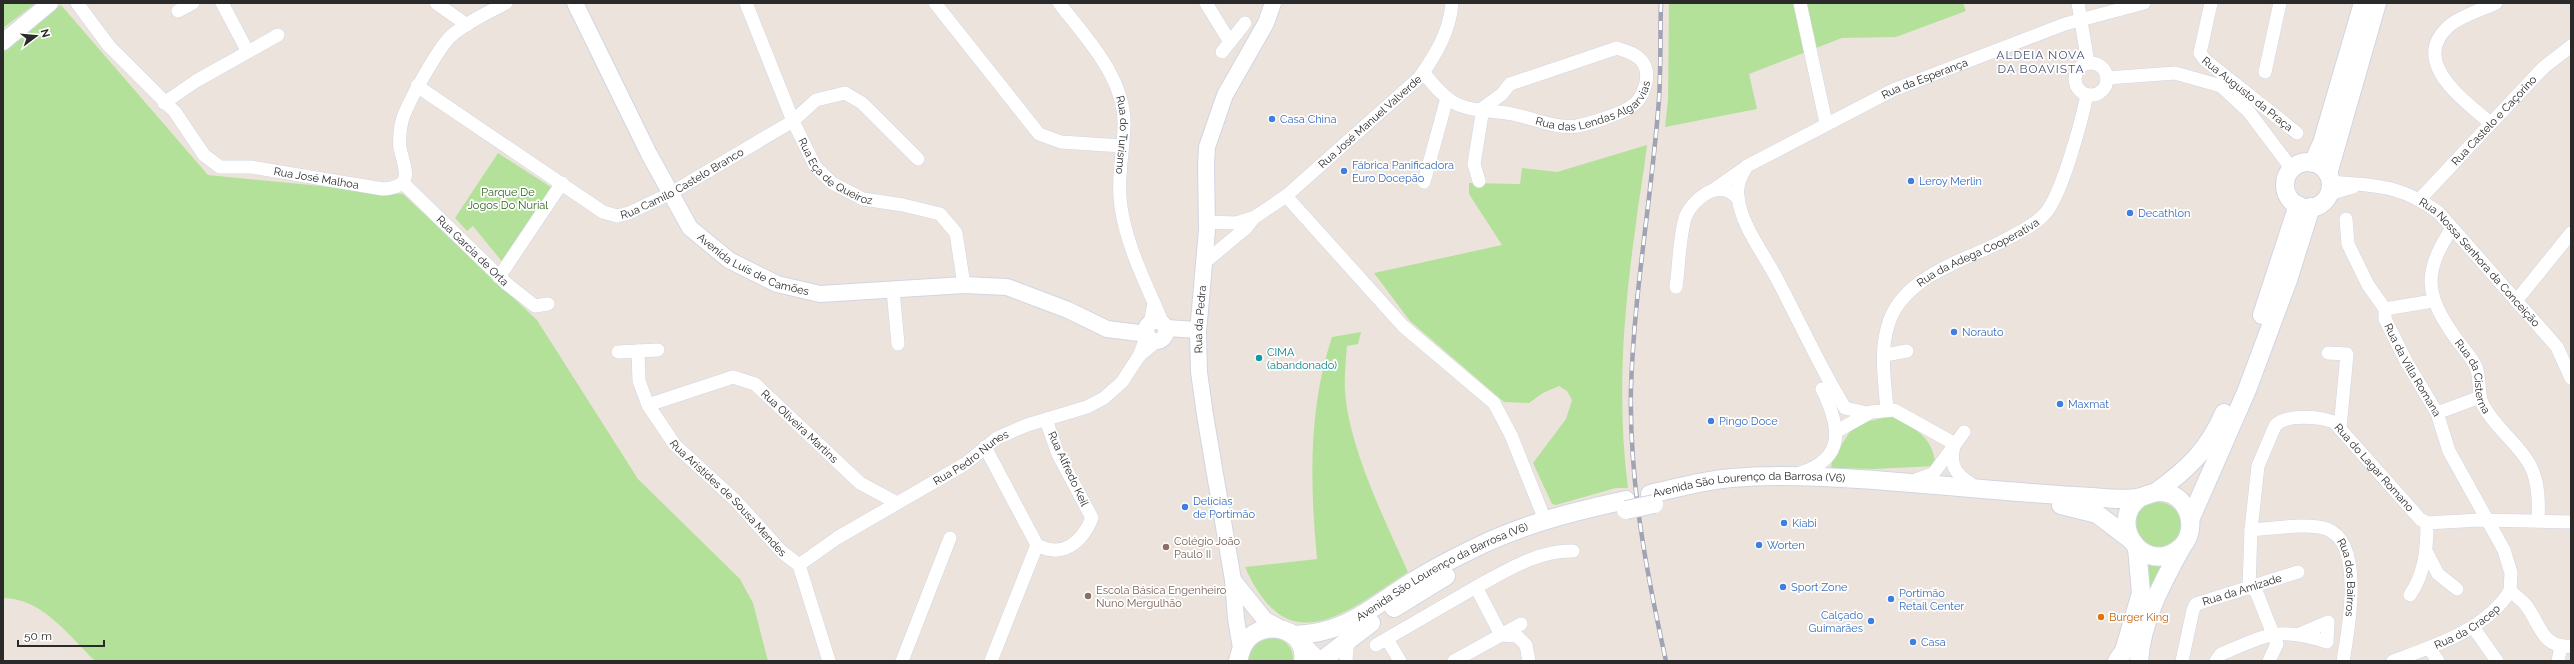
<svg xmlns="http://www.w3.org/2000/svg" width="2574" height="664" font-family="Raleway,sans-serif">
<rect width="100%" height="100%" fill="#ece4dc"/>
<path fill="#b4e19a" d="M3,3H36L3,28Z
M1669,3H1963L1966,11L1896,37L1842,38L1749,74L1757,109L1665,127L1668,100Z
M61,5L208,175L403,194L537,320L638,479L740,579L753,603L768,661H95C69,636 42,598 3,598V48Z
M1647,145C1644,174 1638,202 1635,231C1623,316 1617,403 1628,488H1616L1556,505L1552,504L1533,463L1566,419L1572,400L1567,391L1559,386L1543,393L1529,403L1504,402L1410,321L1374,273L1502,245L1469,194V183L1520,184L1522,168L1557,172Z
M498,153L554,189L504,264L473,226L467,231L455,218Z
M1361,332L1358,344L1347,346C1346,360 1344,377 1345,391C1349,448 1385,520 1408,572C1345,613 1288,664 1245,567L1317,559C1310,484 1308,409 1332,337Z
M1893,416C1917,431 1932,435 1936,466L1874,469L1831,468L1832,459L1855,424Z
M2135 525a23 23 0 1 1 46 0a23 23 0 1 1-46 0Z
M2146,562L2163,564L2133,661H2126C2137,629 2156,596 2146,562Z
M1270,637C1284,638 1294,646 1293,661H1247L1249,652L1259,639Z"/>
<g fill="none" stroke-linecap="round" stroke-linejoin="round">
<g stroke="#d1d5e2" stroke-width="14">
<g id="minor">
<path id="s1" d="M77,3L109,46L175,112L204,155L220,167H251L383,189C415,187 405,171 400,148C399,141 400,128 402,121C406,105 439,47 451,36C467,22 487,13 506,3"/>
<path d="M222,3L248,52"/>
<path d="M436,3L467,25"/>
<path id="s2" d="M746,3L793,121L815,166L832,183L863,199L903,205L940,214L956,233L964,285"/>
<path d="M935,3L1039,134L1061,142L1122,146"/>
<path id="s3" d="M1059,3C1087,39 1126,79 1124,127C1123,153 1117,181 1121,207C1127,248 1147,285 1163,324"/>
<path d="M1206,3L1230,42L1245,23"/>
<path d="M1800,3L1826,123"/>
<path d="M2078,3L2088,63"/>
<path id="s4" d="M2211,3L2200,53L2205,60L2297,133"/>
<path d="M178,11L193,3"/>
<path d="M1222,52L1230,42"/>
<circle cx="2091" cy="79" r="16"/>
<path id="s5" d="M1423,72C1432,83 1441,95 1453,102C1469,112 1493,110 1512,114C1533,118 1556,129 1577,126C1589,124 1619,114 1629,108C1644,100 1653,74 1641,60C1635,53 1625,51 1617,48L1510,84L1502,94L1483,108L1474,164L1479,181"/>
<path d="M2265,72L2280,3"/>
<path d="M2107,78L2175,73L2221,86L2249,112L2292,169"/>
<path id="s6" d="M417,86L603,212L617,216L629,213L671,193L793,121L816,100L845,93L862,103L918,159"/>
<path d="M164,103L196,81L278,35"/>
<path d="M2489,122C2464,100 2409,62 2449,26C2459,17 2483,9 2496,3"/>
<path d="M1424,182L1447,98"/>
<path id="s7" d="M2330,182C2375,186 2401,184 2439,213L2557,347L2571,378"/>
<path id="s8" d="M403,183L507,284L535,306L548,304"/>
<path d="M1713,190L1746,167"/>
<path d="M2329,194L2353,187"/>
<path d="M1286,196L1403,326L1494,403L1511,435L1545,520"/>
<path id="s9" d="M2420,199L2543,68L2571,46"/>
<path id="s10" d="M2346,219L2348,244L2368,285L2385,309V319L2407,363L2437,413L2449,451L2504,550L2511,573L2510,591C2515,595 2521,600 2525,604C2540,622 2541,649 2571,646"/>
<path d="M1207,222L1236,223L1255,217"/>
<path id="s11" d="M2452,228C2421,275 2426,296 2457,340C2463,348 2472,358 2476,367C2481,379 2477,393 2483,405C2495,428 2518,443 2530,465C2539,482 2539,503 2538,521"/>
<path id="s12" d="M1205,262L1246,228L1255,217L1286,196L1420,77C1436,54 1450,31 1452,3"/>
<path d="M499,277L562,183"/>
<path d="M1676,287C1679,266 1679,243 1684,222C1687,207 1707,186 1724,190C1729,190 1734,195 1738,198"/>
<path d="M893,290L898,344"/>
<path d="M2516,301L2571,233"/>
<path d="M2385,309L2433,301"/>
<path d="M1150,324L1154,303"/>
<path id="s13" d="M658,350L638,351L639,381L648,405L675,445L735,500L782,552L799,565L829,661"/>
<path d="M618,352L638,351"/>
<path d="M2328,353L2347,354L2340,428"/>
<path d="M1140,355L1157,341"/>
<path d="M1885,355L1907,351"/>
<path id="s14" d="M648,405L733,377L755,384L860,483L897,503"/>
<path id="s15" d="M1887,410C1885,384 1880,354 1887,329C1899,278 1960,262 2001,242C2016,234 2038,224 2048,210C2064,186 2081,123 2087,95"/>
<path id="s16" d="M1867,413L1845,408C1819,366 1800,322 1777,279C1764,254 1741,225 1738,197C1736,185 1741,176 1747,166L1893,90L2065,24L2144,3"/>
<path d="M2437,413L2480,397"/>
<path d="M1837,431L1871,412L1894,410L1955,444"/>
<path d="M1954,446C1948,468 1959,477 1976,487"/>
<path d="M985,447L1037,545C1063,559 1082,542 1092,518L1058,454L1046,420"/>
<path d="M1800,473C1847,458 1840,426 1822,389"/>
<path d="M1913,481L1933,474L1964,432"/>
<path id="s17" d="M2251,530C2271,529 2309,522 2327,529C2365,543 2348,632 2343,661"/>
<path d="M2427,553L2438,574L2457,589"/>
<path id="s18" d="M799,565L837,538L965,464L997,438L1027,425L1087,407L1104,398L1122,382L1139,356L1147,336"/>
<path d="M2410,595C2425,573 2427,549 2427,523"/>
<path d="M2473,627L2497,661"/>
<path d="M1300,639L1322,661"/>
<path d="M1387,639L1400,661"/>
<path d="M1376,645L1476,587"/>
<path d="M2429,648L2438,661"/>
<path d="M902,661L950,538"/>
<path d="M991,661L1037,545"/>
<path d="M1346,661L1347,648L1351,638"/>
<path d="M1454,661L1521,624"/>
<path d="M1529,661L1526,645L1517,636L1501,635L1476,587C1506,571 1538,550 1573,551"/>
<path id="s19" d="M2182,661L2193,610L2196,604L2298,572"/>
<path d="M2216,661L2221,654C2267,635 2277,626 2327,642L2328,622L2300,634"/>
<path id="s20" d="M2269,661L2277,644L2256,591L2249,587L2251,530L2258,466L2275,426C2286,413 2320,417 2334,422L2420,519L2427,523L2480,520L2571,522"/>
<path id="s21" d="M2393,661C2434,646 2486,630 2510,591"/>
<path d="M2558,661L2561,647"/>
</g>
</g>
<g stroke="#d1d5e2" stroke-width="18">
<g id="tertiary">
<path id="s22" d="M575,3L649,154L690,228L729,260L777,284L820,294L964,285L1007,287L1068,310L1107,329L1147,334"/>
<path d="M3,42L50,3"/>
<circle cx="1156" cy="331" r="10"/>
<path d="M1166,328L1198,330"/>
<path d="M1233,580L1265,620L1284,630"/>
<path id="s23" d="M1241,648L1236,619L1233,580L1205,415L1199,372L1198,332L1207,230L1206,165L1207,147L1225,95L1266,23L1273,3"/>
</g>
</g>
<g stroke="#d1d5e2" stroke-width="20">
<g id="secondary">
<circle cx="2308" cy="185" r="23"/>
<path d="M2313,163L2322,143L2363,3"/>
<path d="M2328,174L2377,3"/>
<path d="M2262,315L2298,205"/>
<path d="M2156,492C2187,470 2209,449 2224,413"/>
<path id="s24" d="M1650,494C1677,488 1705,480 1732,478C1774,474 1816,476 1858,479C1936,484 2014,493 2092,497C2106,498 2127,501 2141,497C2150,494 2157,490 2168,493C2193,501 2199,537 2176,551C2141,574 2106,520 2141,497"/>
<path d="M2061,505L2097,514L2130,539"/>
<path d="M2190,520L2247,390L2288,280L2311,207"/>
<path d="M1394,608L1446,576"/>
<path id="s25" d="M1293,635C1346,634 1370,608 1412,582C1434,568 1458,556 1481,545C1527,523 1576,511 1626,500"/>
<path d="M1238,661C1240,654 1241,647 1246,641C1264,618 1308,628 1303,661"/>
<path d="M1321,661L1371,623"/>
<path d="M2117,661L2124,651L2141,593L2137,548"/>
<path d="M2139,661C2142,620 2162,583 2182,547"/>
</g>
</g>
<use href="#minor" stroke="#fff" stroke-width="13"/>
<use href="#tertiary" stroke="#fff" stroke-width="16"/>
<use href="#secondary" stroke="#fff" stroke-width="18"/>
<g stroke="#9fa3b4" stroke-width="4.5">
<path id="rail" d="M1661,3C1660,35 1661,68 1659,99C1652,195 1634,291 1631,388C1629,480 1646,571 1666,661"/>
</g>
<use href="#rail" stroke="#fff" stroke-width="3" stroke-dasharray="9" stroke-linecap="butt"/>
<g stroke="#d1d5e2" stroke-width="20" stroke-linecap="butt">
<path id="secondary-bridge" d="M1626,510L1654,504"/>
</g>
<use href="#secondary-bridge" stroke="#fff" stroke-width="18"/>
</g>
<g fill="#3f7fe0" stroke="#fff" stroke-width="1.5">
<circle cx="1272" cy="119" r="4"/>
<circle cx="1344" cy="171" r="4"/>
<circle cx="1911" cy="181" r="4"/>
<circle cx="2130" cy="213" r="4"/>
<circle cx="1954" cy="332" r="4"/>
<circle cx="2060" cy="404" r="4"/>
<circle cx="1711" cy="421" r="4"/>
<circle cx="1185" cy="507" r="4"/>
<circle cx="1784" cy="523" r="4"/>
<circle cx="1759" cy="545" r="4"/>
<circle cx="1783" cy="587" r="4"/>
<circle cx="1891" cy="599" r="4"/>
<circle cx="1871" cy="621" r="4"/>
<circle cx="1913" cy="642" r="4"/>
</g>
<circle fill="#0f9aa8" stroke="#fff" stroke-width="1.5" cx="1259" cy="358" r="4"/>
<g fill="#8d6e63" stroke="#fff" stroke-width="1.5">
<circle cx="1166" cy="547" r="4"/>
<circle cx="1088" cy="596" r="4"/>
</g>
<circle fill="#e8710a" stroke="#fff" stroke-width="1.5" cx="2101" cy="617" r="4"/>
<g text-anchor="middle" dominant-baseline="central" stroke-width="3.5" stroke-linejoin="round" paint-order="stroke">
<g font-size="11" fill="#2a2a2a" stroke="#fff">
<text stroke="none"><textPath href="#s16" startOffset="491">Rua da Esperança</textPath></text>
<text stroke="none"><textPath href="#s4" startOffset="114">Rua Augusto da Praça</textPath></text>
<text stroke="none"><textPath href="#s5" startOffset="193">Rua das Lendas Algarvias</textPath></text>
<text stroke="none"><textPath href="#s9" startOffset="108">Rua Castelo e Caçorino</textPath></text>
<text stroke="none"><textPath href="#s12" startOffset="217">Rua José Manuel Valverde</textPath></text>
<text stroke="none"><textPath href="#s3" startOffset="151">Rua do Turismo</textPath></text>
<text stroke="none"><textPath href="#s2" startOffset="196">Rua Eça de Queiroz</textPath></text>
<text stroke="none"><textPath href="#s1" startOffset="316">Rua José Malhoa</textPath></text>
<text stroke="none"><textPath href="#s6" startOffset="312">Rua Camilo Castelo Branco</textPath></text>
<text stroke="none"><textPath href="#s8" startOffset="97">Rua Garcia de Orta</textPath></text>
<text stroke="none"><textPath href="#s15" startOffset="205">Rua da Adega Cooperativa</textPath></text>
<text stroke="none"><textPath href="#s22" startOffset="327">Avenida Luís de Camões</textPath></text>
<text stroke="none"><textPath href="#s7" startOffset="179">Rua Nossa Senhora da Conceição</textPath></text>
<text stroke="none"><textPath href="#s23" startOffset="332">Rua da Pedra</textPath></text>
<text stroke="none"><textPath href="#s10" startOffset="168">Rua da Villa Romana</textPath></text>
<text stroke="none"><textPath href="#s11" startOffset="164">Rua da Cisterna</textPath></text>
<text stroke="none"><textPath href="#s14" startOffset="174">Rua Oliveira Martins</textPath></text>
<text stroke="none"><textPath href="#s18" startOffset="203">Rua Pedro Nunes</textPath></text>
<text stroke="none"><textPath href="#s20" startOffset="371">Rua do Lagar Romano</textPath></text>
<text transform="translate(1068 469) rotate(65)">Rua Alfredo Keil</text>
<text stroke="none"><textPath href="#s24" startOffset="100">Avenida São Lourenço da Barrosa (V6)</textPath></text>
<text stroke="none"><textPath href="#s13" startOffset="199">Rua Aristides de Sousa Mendes</textPath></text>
<text stroke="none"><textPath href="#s25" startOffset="164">Avenida São Lourenço da Barrosa (V6)</textPath></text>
<text stroke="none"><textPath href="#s17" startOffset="133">Rua dos Bairros</textPath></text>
<text stroke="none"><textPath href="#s19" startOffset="107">Rua da Amizade</textPath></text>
<text stroke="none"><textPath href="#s21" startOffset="82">Rua da Cracep</textPath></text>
</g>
<g font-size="11" fill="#366cbe" stroke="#fff" text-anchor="start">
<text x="1280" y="119">Casa China</text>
<text x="1352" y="165">Fábrica Panificadora<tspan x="1352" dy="13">Euro Docepão</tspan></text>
<text x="1919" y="181">Leroy Merlin</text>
<text x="2138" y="213">Decathlon</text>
<text x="1962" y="332">Norauto</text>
<text x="2068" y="404">Maxmat</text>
<text x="1719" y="421">Pingo Doce</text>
<text x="1193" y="501">Delícias<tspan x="1193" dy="13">de Portimão</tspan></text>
<text x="1792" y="523">Kiabi</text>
<text x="1767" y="545">Worten</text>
<text x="1791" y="587">Sport Zone</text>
<text x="1899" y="593">Portimão<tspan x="1899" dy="13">Retail Center</tspan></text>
<text x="1863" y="615" text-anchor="end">Calçado<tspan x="1863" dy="13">Guimarães</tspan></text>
<text x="1921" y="642">Casa</text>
</g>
<g font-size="11" fill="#2d651c" stroke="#fff">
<text x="508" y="192">Parque De<tspan x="508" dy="13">Jogos Do Nurial</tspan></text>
</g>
<g font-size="11" fill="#0d838f" stroke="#fff" text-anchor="start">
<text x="1267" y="352">CIMA<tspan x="1267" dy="13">(abandonado)</tspan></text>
</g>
<g font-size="11" fill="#785e54" stroke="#fff" text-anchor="start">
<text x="1174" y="541">Colégio João<tspan x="1174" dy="13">Paulo II</tspan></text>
<text x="1096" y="590">Escola Básica Engenheiro<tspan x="1096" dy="13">Nuno Mergulhão</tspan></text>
</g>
<g font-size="11" fill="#c56008" stroke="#fff" text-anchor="start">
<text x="2109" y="617">Burger King</text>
</g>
<g font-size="12" letter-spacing="1" fill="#4c5579" stroke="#fff">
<text x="2041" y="55">ALDEIA NOVA<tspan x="2041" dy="14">DA BOAVISTA</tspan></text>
</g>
</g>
<rect width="2574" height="664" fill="none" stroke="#2a2a2a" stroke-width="8"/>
<g transform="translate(36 36) rotate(74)" stroke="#ffffff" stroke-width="3" paint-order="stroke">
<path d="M0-3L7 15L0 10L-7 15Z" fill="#2a2a2a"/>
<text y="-6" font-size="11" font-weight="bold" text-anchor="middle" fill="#2a2a2a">N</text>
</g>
<path d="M18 640v6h86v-6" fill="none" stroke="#2a2a2a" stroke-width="2"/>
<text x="24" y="640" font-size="12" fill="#2a2a2a" stroke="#ffffff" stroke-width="3" paint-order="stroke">50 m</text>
</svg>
